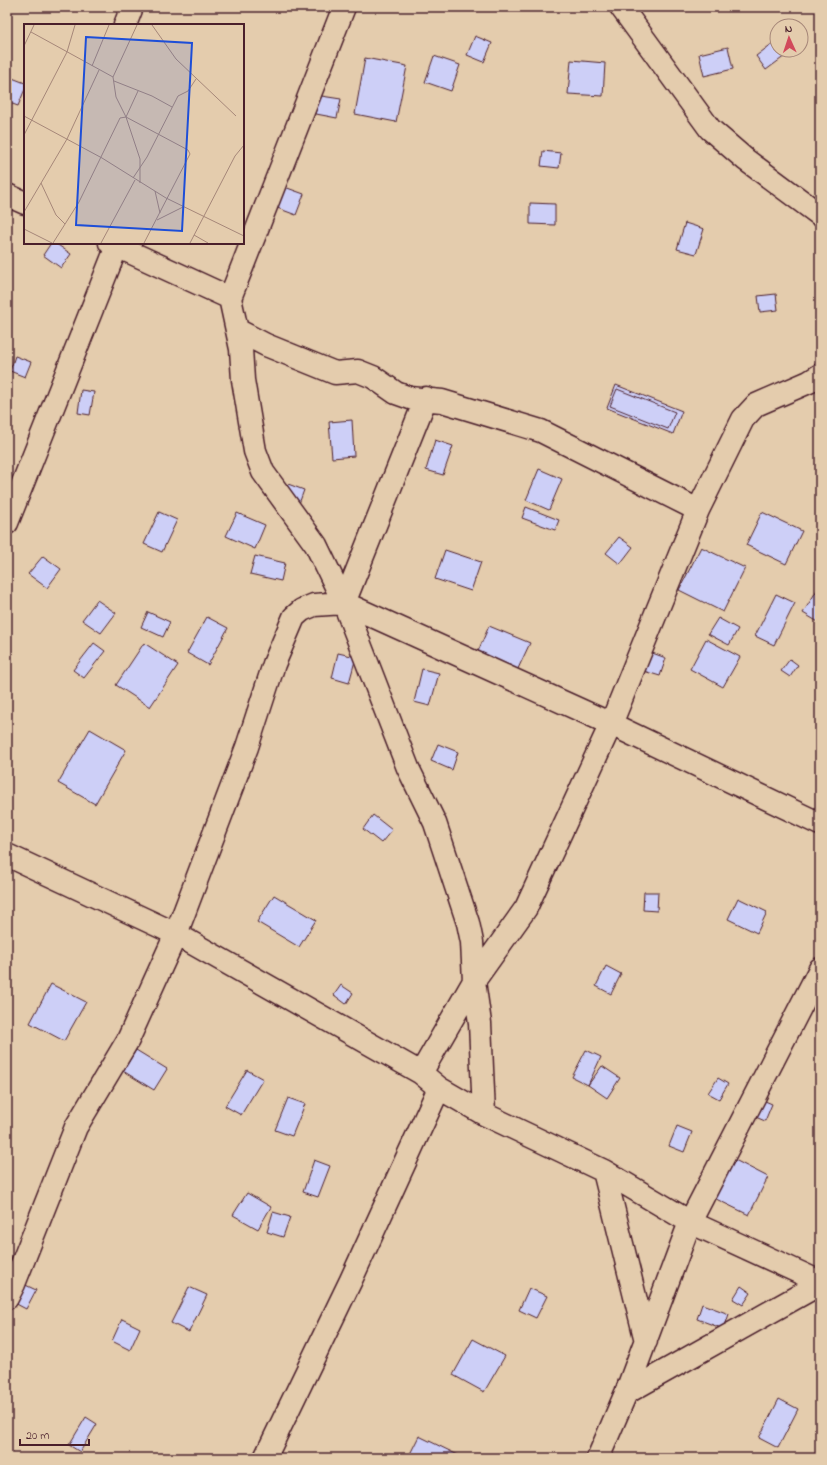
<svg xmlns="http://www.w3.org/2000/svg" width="827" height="1465" font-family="'Indie Flower',sans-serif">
<rect width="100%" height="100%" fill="#e4ccad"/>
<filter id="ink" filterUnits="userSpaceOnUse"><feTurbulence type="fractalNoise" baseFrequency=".025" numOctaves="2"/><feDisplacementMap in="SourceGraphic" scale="8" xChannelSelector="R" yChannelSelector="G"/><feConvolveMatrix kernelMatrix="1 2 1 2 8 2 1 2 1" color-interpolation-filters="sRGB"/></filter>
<g filter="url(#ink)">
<path fill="#cdcff7" stroke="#4a1f2b" d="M475,36L492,43L484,62L467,55Z
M777,40V50H787L789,53L766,70L756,56Z
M728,47L733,69L704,76L699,54Z
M434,56L460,65L451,91L425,82Z
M365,58L407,66L396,122L355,114Z
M571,60L605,63L603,96L568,94Z
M7,76L25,83V89L18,106L7,102Z
M315,95L341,99L337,118L311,113Z
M543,151L561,153L559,168L541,166Z
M279,185L304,194L296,215L272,206Z
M530,203L555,204V225L530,224Z
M685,223L704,229L696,254L677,249Z
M51,243H55L71,254L61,268L43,255Z
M776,294L778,310L760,312L758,296Z
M15,356L31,362L25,377L10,371Z
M616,385L682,411L673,434L607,408Z
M617,389L675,412L668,429L610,406Z
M81,390L94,392L90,415L78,413Z
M352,420L354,456L332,458L329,422Z
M435,440L453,446L443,475L426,470Z
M539,469L562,479L549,510L526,500Z
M288,484L304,490L296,512L280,506Z
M526,507L559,520L555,530L522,518Z
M159,512L177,520L162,552L144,544Z
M762,512L802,531L786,564L746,545Z
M237,513L265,525L255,549L226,536Z
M619,537L633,547L620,564L606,553Z
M701,547L745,568L723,612L679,590Z
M445,550L481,562L471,591L435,579Z
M43,556L61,569L47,588L28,574Z
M255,556L285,563L281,581L250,574Z
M817,590L820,591V623L803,613Z
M776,594L795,603L774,645L755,636Z
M97,600L116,613L101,633L82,620Z
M148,612L170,622L163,637L141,627Z
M207,617L228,628L208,665L187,653Z
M718,618L738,629L729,645L708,634Z
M489,626L530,643L516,673L476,656Z
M706,639L740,657L723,687L690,669Z
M94,643L105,651L84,678L73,670Z
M144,643L178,665L150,707L116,685Z
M644,650L666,658L660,676L637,669Z
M338,653L356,657L349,683L332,678Z
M790,659L798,665L790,677L781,671Z
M422,669L439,673L430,706L414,702Z
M90,729L126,750L95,804L58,783Z
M438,744L458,752L452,770L431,761Z
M373,815L392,830L381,843L363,829Z
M644,892H658L657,911L643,910Z
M274,895L316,920L299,947L257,922Z
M738,898L767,912L757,933L728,919Z
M606,966L621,974L611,994L596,986Z
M51,984L86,1002L64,1041L30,1023Z
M341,985L353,993L346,1004L334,995Z
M136,1050L167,1069L154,1090L123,1071Z
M586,1050L601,1057L588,1085L572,1077Z
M602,1066L620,1078L607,1098L588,1085Z
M247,1070L263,1079L241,1115L225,1106Z
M718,1078L728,1084L719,1099L708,1093Z
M288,1098L305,1104L292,1136L275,1130Z
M758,1098L772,1104L765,1121L751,1115Z
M677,1126L692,1132L684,1152L669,1146Z
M733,1159L768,1177L749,1215L714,1198Z
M314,1160L330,1166L318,1197L303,1192Z
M247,1193L271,1207L258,1229L233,1215Z
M273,1212L290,1217L283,1237L267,1232Z
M15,1280L36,1290L26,1309L7,1299Z
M741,1286L751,1293L743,1305L733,1299Z
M189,1287L207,1295L189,1332L171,1323Z
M529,1288L547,1296L536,1318L519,1310Z
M702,1304L729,1314L724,1329L697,1319Z
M122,1319L140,1328L130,1350L112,1341Z
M473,1339L505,1356L484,1392L453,1375Z
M779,1399L798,1409L778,1448L759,1438Z
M86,1417L97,1424L80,1452L69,1445Z
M419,1436L458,1455L456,1458H408Z"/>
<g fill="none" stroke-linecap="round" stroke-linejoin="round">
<g stroke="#4a1f2b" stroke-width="25">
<path id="minor" d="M344,7L230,298L241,349L243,380L255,451L263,472L316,545L344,603L408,768L435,823L468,923L472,942L474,981L480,1023L484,1114
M621,7L710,129L746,160L820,215
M125,25L132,7
M7,195L25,203
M110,243L230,298
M237,330L266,345L335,373L358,371L373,377L396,393L410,398L442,401L541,431L698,510
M7,523L117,246
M344,603L426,398
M7,855L176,934L421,1073L439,1088L484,1114L604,1171L690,1222L820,1282
M421,1073L474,981L526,908L611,724L698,510L743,419L756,405L809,382L820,375
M604,1171L646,1341
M7,1298L14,1284L76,1127L128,1040L176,934L247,747L274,664L294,617L302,610L314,605L344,603L611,724L820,824
M626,1393L820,1284
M265,1458L351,1280L439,1088
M598,1458L626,1393L690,1222L820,969"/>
</g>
<use href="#minor" stroke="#e4ccad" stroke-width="22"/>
</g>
</g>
<g transform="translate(24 24)">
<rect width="220" height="220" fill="#e4ccad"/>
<path fill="none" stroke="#a68779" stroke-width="1" d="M113,1L89,53L92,73L102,93L116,135V159M128,1L152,35L212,92M7,8L89,53M0,22L10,1M68,42L85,1M90,57L128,72L148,83M0,92L78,134L142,174L220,212M102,93L114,67M0,111L43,28L51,1M109,154L123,133L154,72L164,67L172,55M17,159L32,191L41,200M131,167L136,189M0,188L43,115L75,46M133,196L159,183M0,205L28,219M170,211L184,219M29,219L55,178L96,94L102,93L164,126L166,130L120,219M77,219L111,156M166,219L211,132L220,121"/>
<path fill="#1d4ed8" fill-opacity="0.15" stroke="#1d4ed8" stroke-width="2" d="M62,13L168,19L158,207L52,201Z"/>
<rect width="220" height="220" fill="none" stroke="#4a1f2b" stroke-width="2"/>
</g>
<rect width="827" height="1465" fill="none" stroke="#e4ccad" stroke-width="24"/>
<rect x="12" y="12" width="803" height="1441" fill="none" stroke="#4a1f2b" stroke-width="1.5" filter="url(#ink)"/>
<g transform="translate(789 38) rotate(357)"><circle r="19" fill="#e4ccad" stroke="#a68779"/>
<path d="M0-3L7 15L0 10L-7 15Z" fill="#d1495b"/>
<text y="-6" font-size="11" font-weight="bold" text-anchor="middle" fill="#4a1f2b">N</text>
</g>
<path d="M20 1439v6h69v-6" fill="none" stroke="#4a1f2b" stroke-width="2"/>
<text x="26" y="1439" font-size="12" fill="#4a1f2b" stroke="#e4ccad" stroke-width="3" paint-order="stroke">20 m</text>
</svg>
